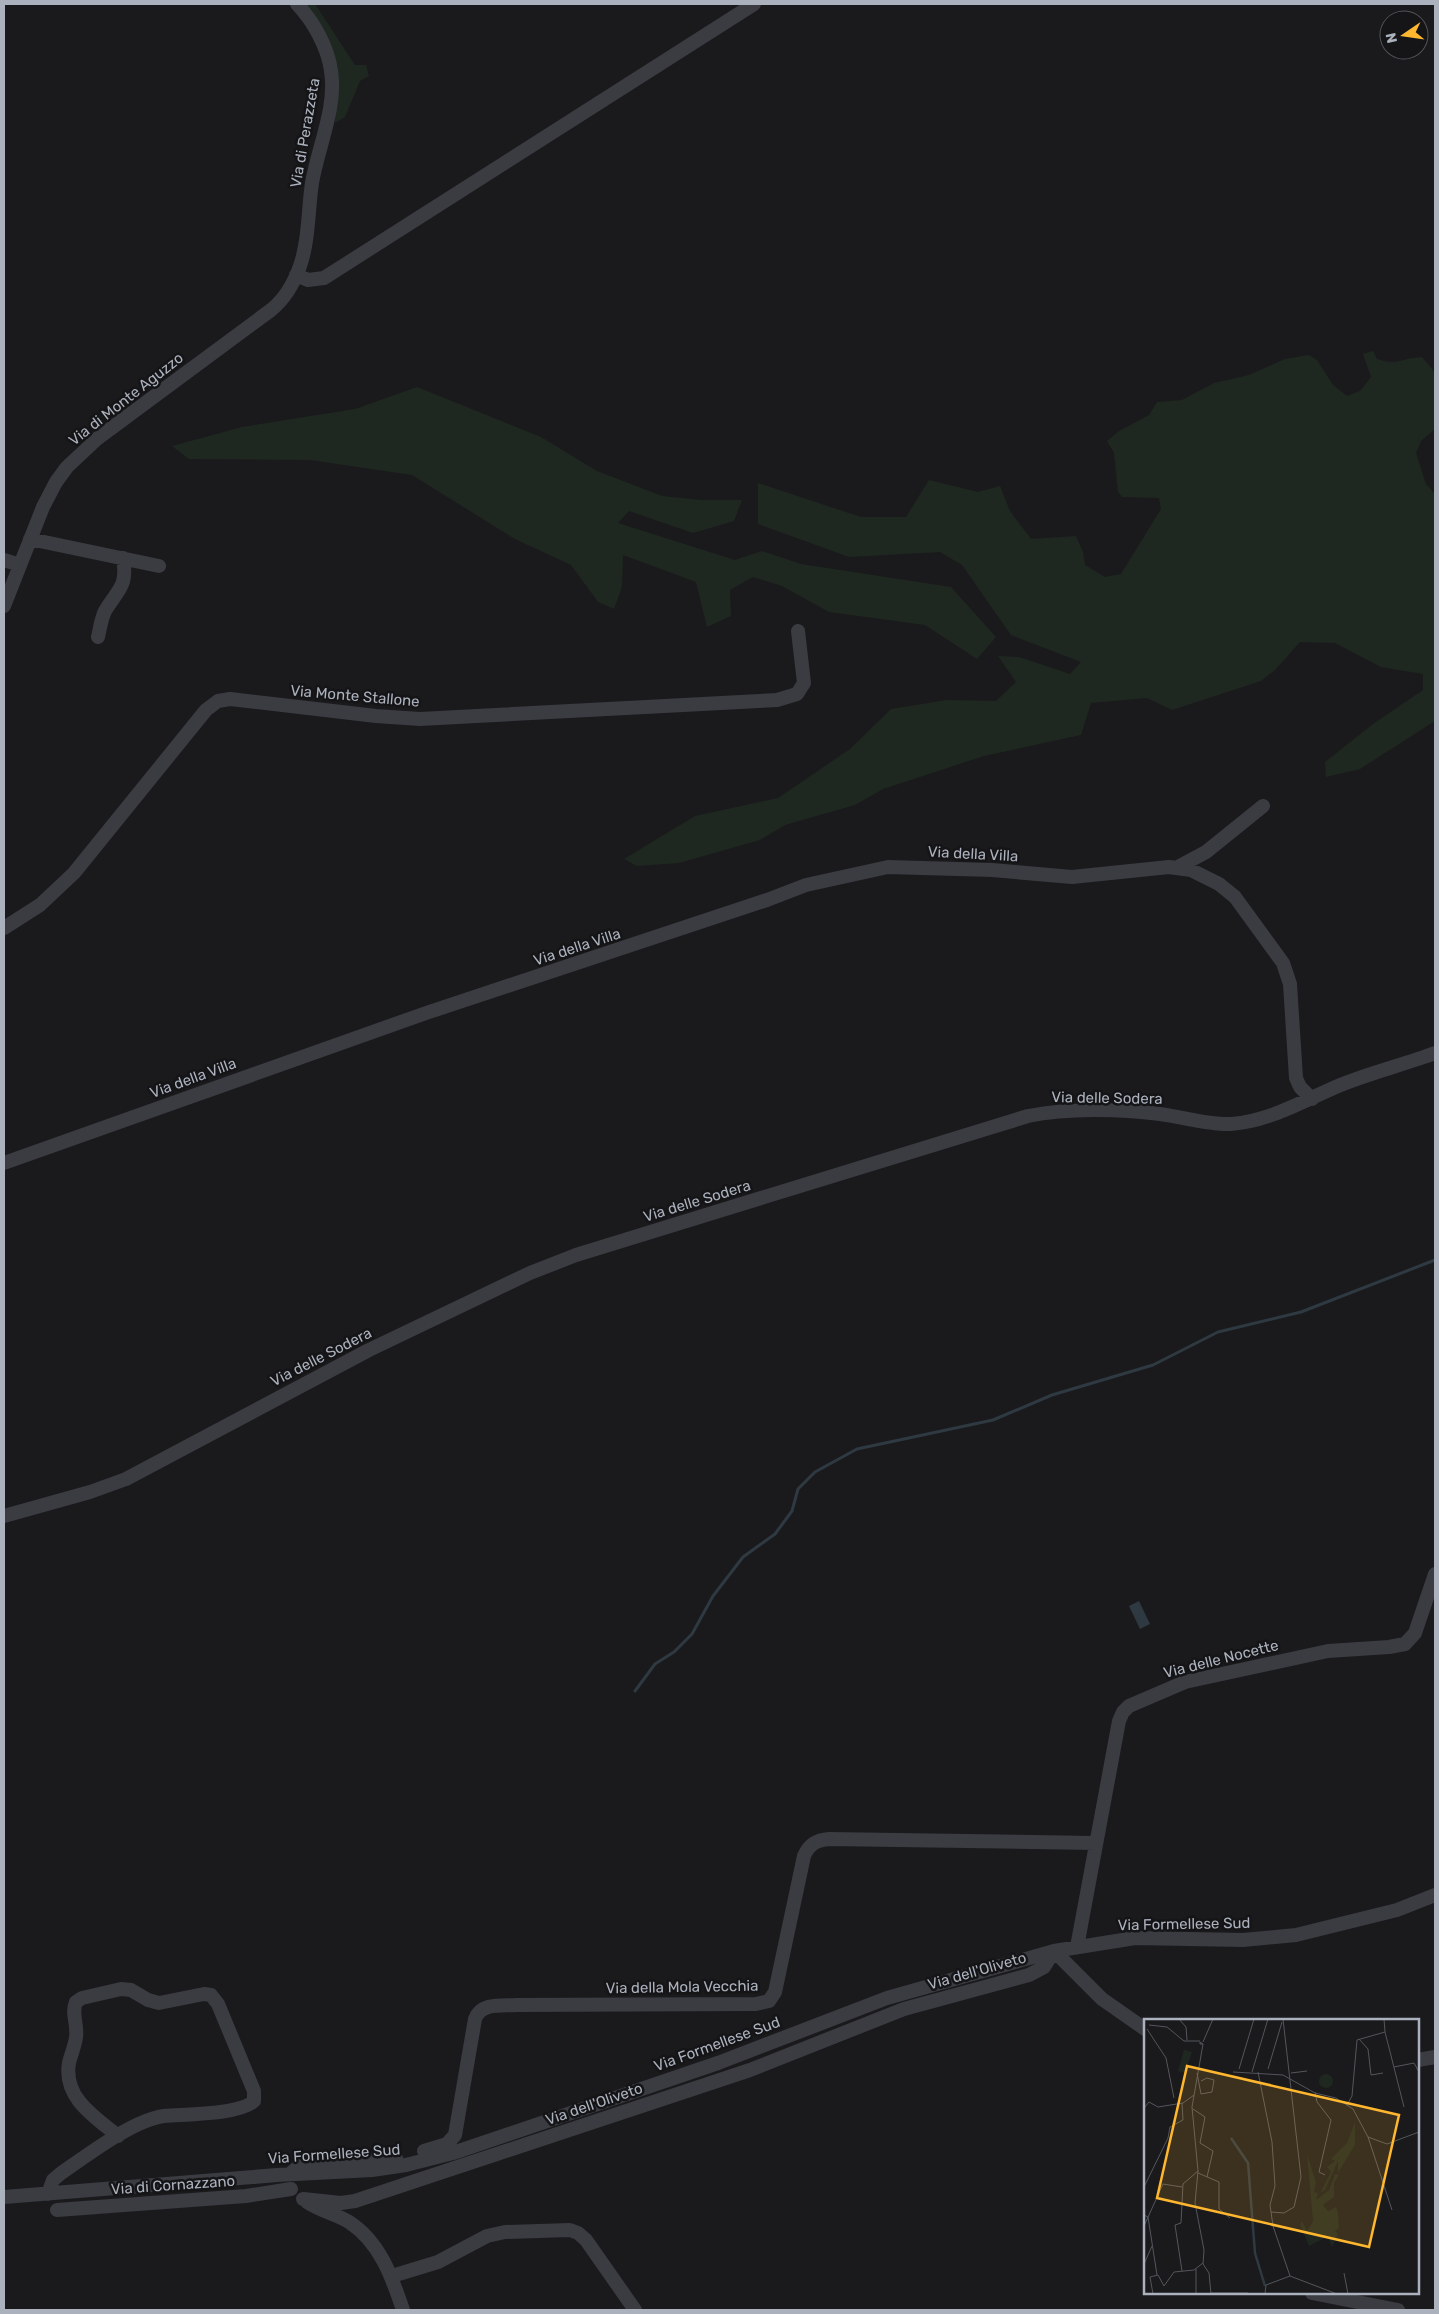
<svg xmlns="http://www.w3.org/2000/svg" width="1439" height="2314" font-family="Rubik,sans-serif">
<rect width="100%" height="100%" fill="#1a1a1c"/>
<path fill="#1f2820" d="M301,4H315L355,65H366L369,76L360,81L345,117L335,123L337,81Z
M1373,351L1377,359C1398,366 1401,358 1422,357L1433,370L1435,378V429L1421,441L1416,453L1426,484L1435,494V721L1360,769L1326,777L1325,762L1373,724L1423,690V674L1381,667L1335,643L1300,642L1275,670L1261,681L1172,710L1147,698L1091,703L1081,735L984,756L883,789L855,805L785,825L760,840L679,863L637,866L624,859L695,816L778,798L850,749L891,709L947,700L996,701L1016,682L998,656L1019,657L1070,674L1081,662L1011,635L962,565L940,552L849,557L758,524V483L861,517H906L929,480L978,492L1000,486L1010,511L1031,539L1076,536L1083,552L1085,565L1105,577L1121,574L1161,509L1159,498L1122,497L1118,492L1114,453L1107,441L1119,431L1149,415L1157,402L1182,400L1214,383L1249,375L1285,359L1309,355L1317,360L1333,385L1347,396L1360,391L1371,377L1363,354Z
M417,387L541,437L597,471L662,496L702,500H742L734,521L693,533L629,511L618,523L735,560L762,551L801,564L951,587L996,637L977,659L925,625L829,612L782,586L753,577L730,590L731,616L707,627L696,582L623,555L622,587L614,609L598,602L571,565L515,539L412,475L310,460L189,459L172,446L242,427L355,409Z"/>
<path fill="#2e3942" d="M1139,1601L1150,1624L1140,1629L1129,1606Z"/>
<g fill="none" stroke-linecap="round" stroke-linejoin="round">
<path stroke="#2e3942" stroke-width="3" d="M635,1691L655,1664L674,1652L692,1634L713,1596L743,1557L775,1534L792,1511L798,1489L815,1472L857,1449L993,1420L1052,1395L1153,1365L1218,1332L1301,1312L1435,1260"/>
<path stroke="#3a3c42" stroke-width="14" d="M296,275L308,280L324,278L754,4
M30,539L159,566
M4,560L20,565
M4,606L43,507L56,482L67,467L98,438L271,310C286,298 294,283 300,266C309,240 308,210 312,183C318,147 337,107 331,71C328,47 313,21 297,4
M98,637C100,629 101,619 105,611C118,589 128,587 123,558
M1178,867L1206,852L1263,806
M4,928L40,905L74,873L206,710L218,701L230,699L376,716L420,719L777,700L797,694L804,683L798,631
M4,1163L429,1012L767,900L806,885L888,867L992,870L1072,877L1169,867L1191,870L1219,884L1235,897L1283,963L1290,984L1296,1078L1300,1087L1312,1099
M4,1516L90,1492L126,1479L369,1350L530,1273L576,1255L1028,1116C1068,1108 1119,1109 1160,1114C1183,1117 1208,1125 1231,1124C1270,1121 1303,1101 1338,1086C1369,1073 1403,1065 1435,1053
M1077,1947L1119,1721L1123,1712L1129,1706L1185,1682L1328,1651L1389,1647L1405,1644L1415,1633L1435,1574
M1418,2060L1435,2057
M424,2151L447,2144L455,2135L475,2019C481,2002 502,2006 517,2005L756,2004L769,2001L775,1992L804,1856C809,1844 817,1840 829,1839L1096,1843
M291,2173L299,2166L309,2163L396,2158
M48,2194L53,2180L60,2174C86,2156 133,2120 164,2116C184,2114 239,2115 254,2101V2091L218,2004L211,1995L204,1994L159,2003L148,2000L131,1990L121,1989L82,1998L76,2002C71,2013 78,2025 76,2037C75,2046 71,2054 69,2063C63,2098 95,2117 118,2136
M4,2197L277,2175L372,2170L406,2165L453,2153L718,2063L887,1998L1054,1951L1135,1938L1243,1940L1296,1935L1397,1910L1435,1895
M303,2199L341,2203L355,2201L750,2070L904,2009L1029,1975L1044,1967L1054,1951L1102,1999L1145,2029
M307,2202C320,2211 336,2214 349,2222C380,2242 392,2277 403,2310
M57,2210L246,2196L291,2189
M392,2276L438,2262L487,2236L505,2232L570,2230L578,2233L586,2240L635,2310
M1312,2293L1398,2310"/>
</g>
<g text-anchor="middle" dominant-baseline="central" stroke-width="5" stroke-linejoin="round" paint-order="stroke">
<g font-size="15" fill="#abb1bd" stroke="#151517">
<text transform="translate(305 133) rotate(-80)">Via di Perazzeta</text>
<text transform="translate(126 399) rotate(-38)">Via di Monte Aguzzo</text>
<text transform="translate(355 696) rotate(5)">Via Monte Stallone</text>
<text transform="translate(973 854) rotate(3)">Via della Villa</text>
<text transform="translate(577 947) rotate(-18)">Via della Villa</text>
<text transform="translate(193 1078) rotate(-20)">Via della Villa</text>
<text transform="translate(1107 1098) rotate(1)">Via delle Sodera</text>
<text transform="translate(697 1201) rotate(-17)">Via delle Sodera</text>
<text transform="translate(321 1357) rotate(-27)">Via delle Sodera</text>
<text transform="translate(1221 1659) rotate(-14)">Via delle Nocette</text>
<text transform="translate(1184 1924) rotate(-1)">Via Formellese Sud</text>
<text transform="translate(977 1971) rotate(-16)">Via dell'Oliveto</text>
<text transform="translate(682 1987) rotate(-1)">Via della Mola Vecchia</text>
<text transform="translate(717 2044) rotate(-20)">Via Formellese Sud</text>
<text transform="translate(594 2104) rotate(-19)">Via dell'Oliveto</text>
<text transform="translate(334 2154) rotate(-4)">Via Formellese Sud</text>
<text transform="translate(173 2185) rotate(-4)">Via di Cornazzano</text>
</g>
</g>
<g transform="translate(1144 2019)">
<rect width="275" height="275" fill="#1a1a1c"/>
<path d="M40,31L48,33L41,54L34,52ZM175 62a7 7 0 1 1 14 0a7 7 0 1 1-14 0ZM211,103V126L194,154V142L181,171L176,174L187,153L183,148L191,142L187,140L203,124ZM163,135L172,163L170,173L174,174L172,181L185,171L191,155L195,156L190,164V178L179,186L184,192L192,188L194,194L195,209L191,212L194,215L188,228L184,217L165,227L156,205L158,202L163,212L169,202Z" fill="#1f2820"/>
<path fill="none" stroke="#2e3942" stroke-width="2.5" d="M87,119L104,144L111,234L121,267"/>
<path fill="none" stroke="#54565c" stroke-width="1" d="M35,0L42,8L43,21M5,6L23,8L40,22H56M3,10L22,39L30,79M241,13L260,88M215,20L224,30L227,56L239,54M59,23L69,0M59,25L56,23V25H59L48,88L54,152L51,184L60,231L59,245L65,254L67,275M250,48L270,44L275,53M95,50L110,0M124,50L138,3M89,53L139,56L171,74L192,79L209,90L224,118L248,191M108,53L124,0M114,53L128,123L131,167L126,186L129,207L146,257M53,54L57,75L68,73L70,61L63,59L57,62M147,54L163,52M171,73L173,83L187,101L175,153L181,156M203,86L208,77L213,21L241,13L240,0M0,89L5,83L14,88L39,84L50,76M49,90L61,98L56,124L69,132L63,158M224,118L243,125L275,113M54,154L75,163V190L86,199M0,168L24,119L26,108L39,101L38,84M127,193L140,194L150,188L157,158L139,0M0,196L4,198L13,256M0,207L19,165L38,168M0,245L8,227M38,252L31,206L37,204L39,165L54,152M200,254L204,275M146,257L193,275M67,274H104M9,275L6,258L14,256L20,267L30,253L50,251L59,244M52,275V250M121,275L122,266L146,257"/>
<path fill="#ffb72f" fill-opacity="0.15" stroke="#ffb72f" stroke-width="2.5" d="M43,47L255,96L225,228L13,179Z"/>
<rect width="275" height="275" fill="none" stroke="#abb1bd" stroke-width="2.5"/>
</g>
<rect width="1439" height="2314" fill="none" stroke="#abb1bd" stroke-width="10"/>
<g transform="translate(1404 35) rotate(257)"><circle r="24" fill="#151517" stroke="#515359"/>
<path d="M0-4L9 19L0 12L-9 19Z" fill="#ffb72f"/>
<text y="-8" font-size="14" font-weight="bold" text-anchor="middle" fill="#abb1bd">N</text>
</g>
</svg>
